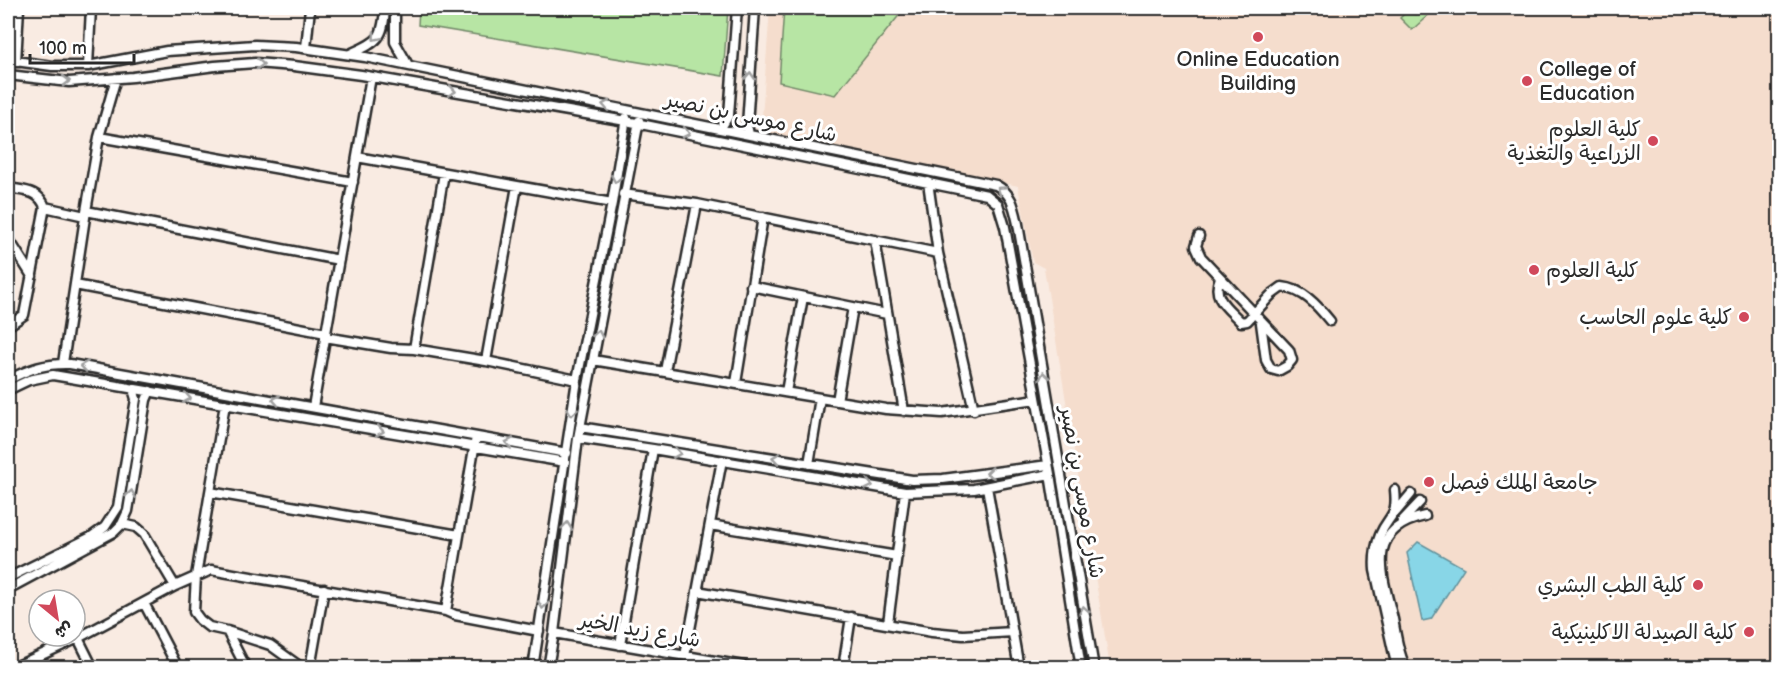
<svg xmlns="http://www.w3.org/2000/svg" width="1787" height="675" font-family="'Balsamiq Sans','Playpen Sans Arabic',sans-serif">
<rect width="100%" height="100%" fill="#f9ebe2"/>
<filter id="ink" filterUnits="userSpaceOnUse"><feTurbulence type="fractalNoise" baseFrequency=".0167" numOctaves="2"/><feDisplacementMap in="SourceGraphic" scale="12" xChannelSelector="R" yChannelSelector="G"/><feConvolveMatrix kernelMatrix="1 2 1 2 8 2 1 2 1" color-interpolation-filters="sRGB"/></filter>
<g filter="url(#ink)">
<path fill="#f5ddcd" d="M770,8H1779V667H1110L1044,268L1033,262L1018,186L761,131Z"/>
<path fill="#b7e5a4" stroke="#718868" stroke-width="1.5" d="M419,8H728L723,76L418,25Z
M784,8H905L835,95L779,82Z
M1427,8H1436L1412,30L1400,18L1407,11C1415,18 1421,13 1427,8Z"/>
<path fill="#88d6e7" stroke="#63929c" stroke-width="1.5" d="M1418,542L1464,568L1431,619L1422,621L1407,553Z"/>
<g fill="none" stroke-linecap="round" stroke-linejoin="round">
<g stroke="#2b2b2b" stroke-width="13">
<path id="minor" d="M395,8V42L408,65
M306,48L310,8
M350,54C378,41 383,40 385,8
M8,60L52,66H88L167,51L255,45L296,47L365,57L996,185C1012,194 1014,206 1018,224L1094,668
M16,62L19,8
M88,66L91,8
M8,75L69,82L133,77L215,66L255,63L294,66L361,75L626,121L987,195L998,204L1005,227L1050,474L1081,668
M721,128L729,115L737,8
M749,134L747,125L755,8
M99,137L353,182
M357,157L612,203
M444,173L414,349L486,361L577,380
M928,182L938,253L974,410
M8,188C24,191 39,190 45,207
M623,194L697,204L938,253
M86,211L99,137L116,78
M1199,236L1196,246L1201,257L1289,350L1292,360L1287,366L1278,371L1271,369L1266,360L1261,323
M8,238L32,276
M875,240L904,411
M1220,278C1211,298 1228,308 1241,322L1247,321L1271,295L1282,287C1303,289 1317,305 1330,321
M75,285L326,333
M751,286L887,314
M8,326L24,315L45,207L85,216
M325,337L391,348L414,349
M593,360L886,409L942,413L1036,399
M486,361L517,186
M63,363L86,211L339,260
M665,371L697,204
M8,380C29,369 46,363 70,364L567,453
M736,383L763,217
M8,390L29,380L53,375L565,462
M786,392L803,297
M837,401L853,307
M225,404L210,492L459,535
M313,407L371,77
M580,427L912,480L943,479L1048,465
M578,438L653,449L905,492L974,489L1050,474
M809,464L820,398
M987,487L1019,668
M1395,490C1398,518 1389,514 1380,535C1375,547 1374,558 1375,570L1397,668
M210,492L196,576L194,612L200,620L209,627L227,631L270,645L302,668
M1396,512L1411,494
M1402,521L1420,502
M122,524L136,527L144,534L175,586
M710,525L897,556
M8,578L91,537L105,527L118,507L136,399L133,389
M8,589L114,532L122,524L128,511L146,400L150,391
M697,591L932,632L963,635L1013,632
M144,603L178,668
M446,611L455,615L539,631
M888,623L905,492
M227,631L246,668
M554,633L755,668
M78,638L93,668
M620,645L653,449
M685,656L722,460
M13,668L78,638L175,586L211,570L446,611L476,437
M310,668L324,589
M533,668L577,380L612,203L626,118
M548,668L554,633L578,438L639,121
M843,668L851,617
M1406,668C1398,654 1396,634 1393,619C1382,574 1364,529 1425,516"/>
</g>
<use href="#minor" stroke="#fff" stroke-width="8"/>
</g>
<defs><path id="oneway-chevron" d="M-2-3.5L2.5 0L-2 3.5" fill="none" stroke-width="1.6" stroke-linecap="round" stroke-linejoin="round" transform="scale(1.5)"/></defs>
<g stroke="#a0a0a0">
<use href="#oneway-chevron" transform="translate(376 37) rotate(130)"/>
<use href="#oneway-chevron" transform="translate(260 64) rotate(2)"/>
<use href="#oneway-chevron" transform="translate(750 76) rotate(-86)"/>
<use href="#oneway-chevron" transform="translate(66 81)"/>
<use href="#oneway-chevron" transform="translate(452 91) rotate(10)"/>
<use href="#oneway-chevron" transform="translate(606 105) rotate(-169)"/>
<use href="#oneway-chevron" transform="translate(686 133) rotate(11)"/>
<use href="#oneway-chevron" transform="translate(616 179) rotate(100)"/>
<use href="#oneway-chevron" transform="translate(1001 190) rotate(-145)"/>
<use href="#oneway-chevron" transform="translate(598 334) rotate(-80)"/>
<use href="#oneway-chevron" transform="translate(84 366) rotate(-171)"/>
<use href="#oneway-chevron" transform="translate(1044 376) rotate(-100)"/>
<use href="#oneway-chevron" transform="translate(187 398) rotate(10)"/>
<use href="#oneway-chevron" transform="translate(276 400) rotate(-170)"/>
<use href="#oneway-chevron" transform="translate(572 412) rotate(98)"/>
<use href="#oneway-chevron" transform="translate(380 431) rotate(10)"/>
<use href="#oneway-chevron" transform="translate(509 443) rotate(-170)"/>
<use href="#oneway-chevron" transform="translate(677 453) rotate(9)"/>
<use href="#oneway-chevron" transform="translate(776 458) rotate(-171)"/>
<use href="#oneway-chevron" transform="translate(990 473) rotate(173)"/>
<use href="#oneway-chevron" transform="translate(869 485) rotate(11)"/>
<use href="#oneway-chevron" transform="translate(131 494) rotate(-81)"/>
<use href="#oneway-chevron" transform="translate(567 526) rotate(-83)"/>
<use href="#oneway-chevron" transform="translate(543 605) rotate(99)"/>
<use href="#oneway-chevron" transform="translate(1084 610) rotate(-100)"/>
</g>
</g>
<g fill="#d1495b" stroke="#fff" stroke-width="2">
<circle cx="1258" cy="37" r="6"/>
<circle cx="1527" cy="81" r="6"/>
<circle cx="1653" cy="141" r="6"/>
<circle cx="1534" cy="270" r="6"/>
<circle cx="1744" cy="317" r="6"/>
<circle cx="1429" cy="482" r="6"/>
<circle cx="1698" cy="585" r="6"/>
<circle cx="1749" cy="632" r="6"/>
</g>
<g text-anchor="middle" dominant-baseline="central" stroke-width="6" stroke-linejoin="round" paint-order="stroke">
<g font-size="21" fill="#2b2b2b" stroke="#fff" text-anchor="end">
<text x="1258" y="59" text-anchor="middle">Online Education<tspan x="1258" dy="24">Building</tspan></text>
<text x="1539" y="69" text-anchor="start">College of<tspan x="1539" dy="24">Education</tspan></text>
<text x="1641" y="129">كلية العلوم<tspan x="1641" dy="24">الزراعية والتغذية</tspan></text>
<text x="1546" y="270" text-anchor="start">كلية العلوم</text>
<text x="1732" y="317">كلية علوم الحاسب</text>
<text x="1441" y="482" text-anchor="start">جامعة الملك فيصل</text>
<text x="1686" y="585">كلية الطب البشري</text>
<text x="1737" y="632">كلية الصيدلة الاكلينيكية</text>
</g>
<g font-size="21" fill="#2b2b2b" stroke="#fff">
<text transform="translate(751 117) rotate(12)">شارع موسى بن نصير</text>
<text transform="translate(1082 492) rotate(80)">شارع موسى بن نصير</text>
<text transform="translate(640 630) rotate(10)">شارع زيد الخير</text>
</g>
</g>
<rect width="1787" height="675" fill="none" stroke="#fff" stroke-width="30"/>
<rect x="15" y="15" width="1757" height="645" fill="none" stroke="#2b2b2b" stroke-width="2" filter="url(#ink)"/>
<g transform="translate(57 618) rotate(150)"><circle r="28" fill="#ffffff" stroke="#aaaaaa" stroke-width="1.5"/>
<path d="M0-4.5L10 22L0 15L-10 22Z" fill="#d1495b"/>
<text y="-9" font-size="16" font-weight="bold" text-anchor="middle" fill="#2b2b2b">ش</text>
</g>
<path d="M30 54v9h104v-9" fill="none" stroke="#2b2b2b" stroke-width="3"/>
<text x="39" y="54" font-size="18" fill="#2b2b2b" stroke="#ffffff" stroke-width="4.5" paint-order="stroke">100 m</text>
</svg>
